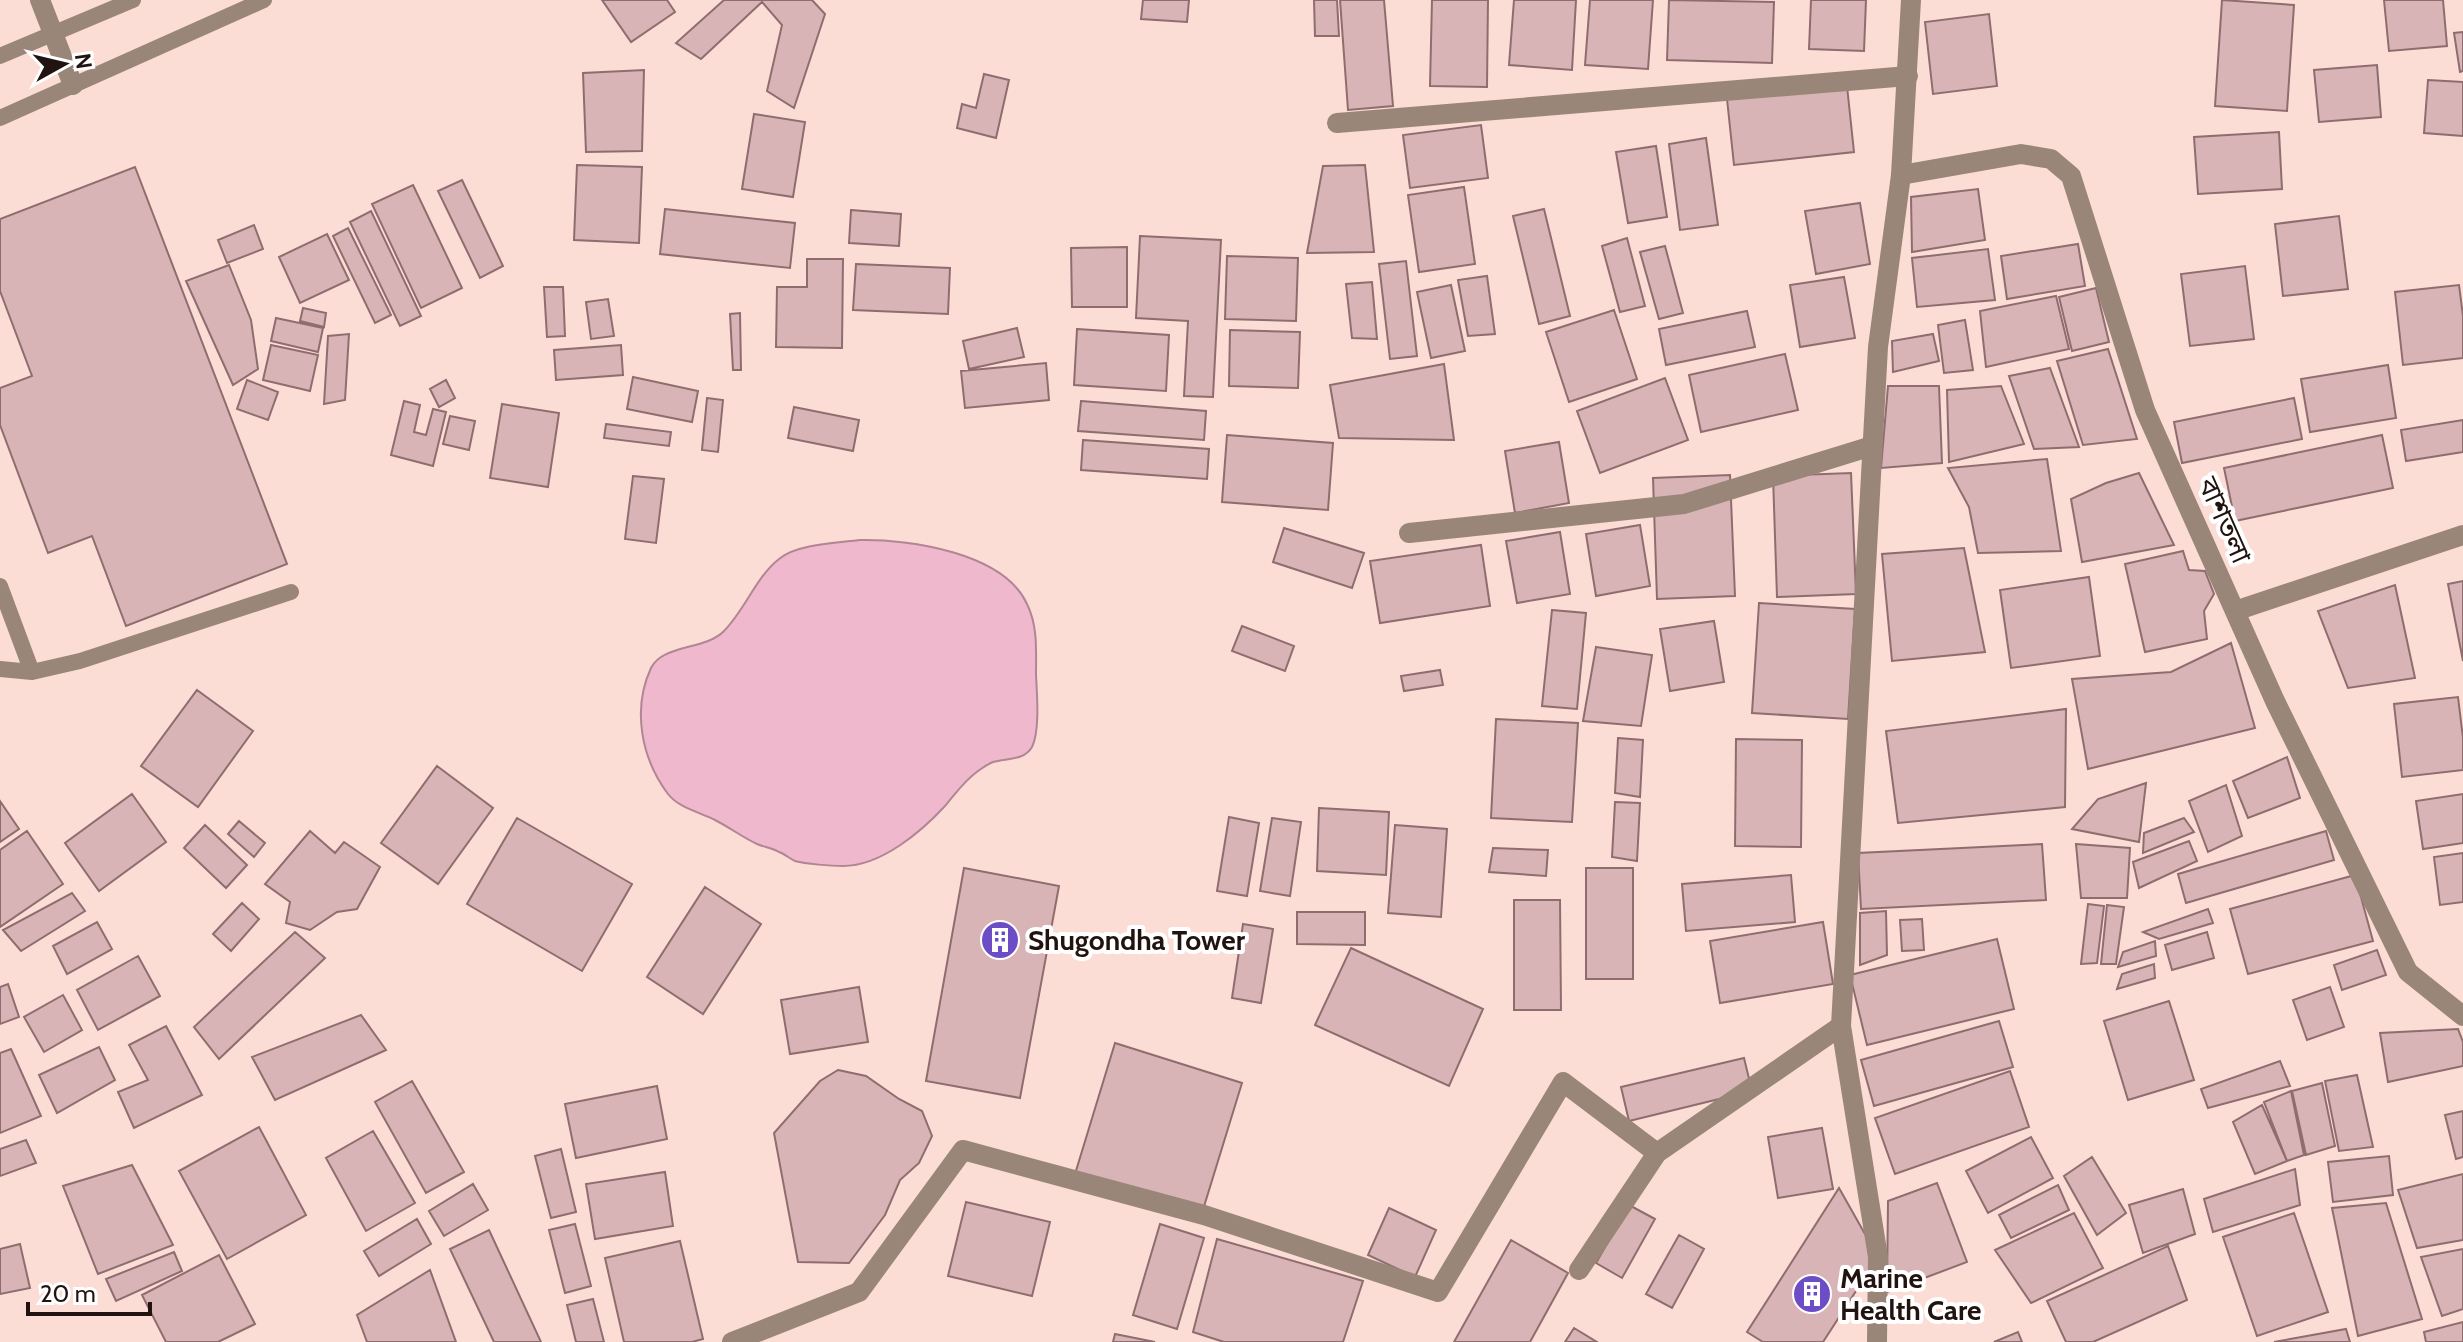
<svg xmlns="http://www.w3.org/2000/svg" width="2463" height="1342" font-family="Cabin,'Noto Sans Bengali',sans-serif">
<rect width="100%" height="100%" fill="#fbddd5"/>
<path fill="#efb8cd" stroke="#b18694" stroke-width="2" d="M860,540C910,539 1004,553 1027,604C1038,626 1036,651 1036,675C1037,694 1040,731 1032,747C1024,761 1006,758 993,762C988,764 982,768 978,771C964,781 956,793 945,806C921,832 881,866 843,866C831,866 806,864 795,861C790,859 785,854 779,852C772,848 764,847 757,844C742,837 729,827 715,820C699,812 679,808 668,794C641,758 632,709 651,668C663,644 706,650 724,631C745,610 756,577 779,559C797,544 837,543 860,540Z"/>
<path fill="#d9b4b6" stroke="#8f6d6f" stroke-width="2" d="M602,0H667L675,12L631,42Z
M724,0H812L825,14L794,108L767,91L782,25L762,2L701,59L676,43Z
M1143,0H1189L1187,22L1141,19Z
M1314,0H1337L1339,36H1315Z
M1340,0H1384L1393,106L1348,110Z
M1432,0H1488L1487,87L1430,86Z
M1514,0H1576L1572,70L1509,65Z
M1590,0H1653L1648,69L1585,65Z
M1669,0L1774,2L1772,63L1667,60Z
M1811,0H1866L1864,51L1809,49Z
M2222,0L2294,5L2287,111L2215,106Z
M2384,0H2443L2447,46L2389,51Z
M1989,14L1997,86L1933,94L1925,22Z
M2463,32V71L2460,72L2454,33Z
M2377,65L2381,117L2319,122L2314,70Z
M644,70L642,151L586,152L583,73Z
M984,74L1009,80L996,138L957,128L962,104L976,108Z
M2428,80L2463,82V136L2424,133Z
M1847,86L1854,152L1734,165L1727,99Z
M754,114L805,122L793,197L742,189Z
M1481,125L1488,178L1410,188L1403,135Z
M2279,132L2282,189L2198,194L2194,137Z
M1706,138L1718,225L1680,230L1669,144Z
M1656,146L1667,217L1628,223L1616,152Z
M577,165L642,167L639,243L574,240Z
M1365,165L1374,252L1307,253L1323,166Z
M135,167L287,564L126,626L92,536L48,553L0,425V388L32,376L0,291V219Z
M462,180L503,266L480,278L438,191Z
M413,185L462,288L421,308L372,204Z
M1464,187L1475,264L1419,272L1408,195Z
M1978,189L1985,240L1912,252L1911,197Z
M1860,203L1870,264L1816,274L1805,211Z
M665,209L795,223L790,268L660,254Z
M1544,209L1570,316L1539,324L1513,216Z
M851,210L901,214L899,246L849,243Z
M371,211L421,316L400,326L350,222Z
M2339,216L2348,289L2283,296L2275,224Z
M254,225L263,249L227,263L218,240Z
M348,228L391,315L375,323L333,236Z
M327,234L349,280L300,303L279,257Z
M1140,236L1221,240L1213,397L1184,396L1188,321L1136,318Z
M1627,238L1645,306L1620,312L1602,246Z
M2078,244L2085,286L2007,299L2001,256Z
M1665,246L1683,313L1659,319L1640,252Z
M1127,247V307H1072L1071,248Z
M1988,249L1995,300L1917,307L1912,258Z
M1227,256L1298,258L1296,321L1225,319Z
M807,259H843L842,348L776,347L777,287H807Z
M1406,261L1417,356L1390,359L1379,264Z
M856,264L950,268L948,314L853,310Z
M229,265L251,320L258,369L233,385L186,281Z
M2245,266L2254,339L2190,346L2181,274Z
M1487,276L1495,334L1468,336L1458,280Z
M1844,277L1855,338L1800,347L1790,285Z
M1372,282L1377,339L1352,338L1346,284Z
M1451,285L1465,351L1431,358L1417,292Z
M2459,285L2463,316V358L2403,365L2395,292Z
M544,287H563L565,336L547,337Z
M2096,288L2109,342L2072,351L2059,297Z
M2056,296L2069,349L1986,367L1980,311Z
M608,299L614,336L591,339L586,302Z
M303,308L326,313L324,327L300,321Z
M1614,310L1637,379L1569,402L1546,332Z
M1747,311L1755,347L1666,365L1659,329Z
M740,313L741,370H733L730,314Z
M276,318L323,328L318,352L271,341Z
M1965,320L1973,370L1944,373L1938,325Z
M1017,328L1024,357L969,369L963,341Z
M1077,329L1169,335L1166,391L1074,385Z
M1230,330L1300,332L1298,388L1229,386Z
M349,334L345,400L324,404L328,336Z
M1933,334L1939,361L1893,372L1892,341Z
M271,345L318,355L310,391L263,380Z
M621,345L623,375L556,380L554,350Z
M2108,349L2137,439L2083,445L2057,361Z
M1785,354L1798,410L1701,432L1689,375Z
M1046,363L1049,400L965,408L961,371Z
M1444,364L1454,440L1339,438L1330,385Z
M2388,365L2396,418L2310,432L2301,379Z
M2050,368L2079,447L2034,449L2009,376Z
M633,377L698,391L692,422L627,409Z
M1665,378L1688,440L1600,473L1577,411Z
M247,380L278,392L268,420L237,409Z
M446,380L455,398L439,407L430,389Z
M1888,386H1939L1942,463L1881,468Z
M2001,386L2024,444L1949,462L1947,390Z
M707,398L723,400L718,452L702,450Z
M2294,398L2302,439L2182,463L2174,422Z
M404,401L420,405L414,432L426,435L433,409L446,412L433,466L391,455Z
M1081,401L1206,411L1204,440L1078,431Z
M502,404L559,413L548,487L490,478Z
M794,407L859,420L853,451L788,438Z
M450,416L475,421L469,450L443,444Z
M2463,420V452L2406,461L2401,430Z
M606,424L671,432L669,446L604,438Z
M1227,435L1333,443L1328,510L1222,502Z
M2382,435L2393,488L2235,521L2224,468Z
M1083,440L1209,449L1207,479L1081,470Z
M1559,442L1569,503L1515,513L1505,451Z
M2047,459L2061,551L1978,553L1969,507L1948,468Z
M1851,473L1856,594L1777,597L1773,476Z
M2139,473L2174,545L2082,562L2071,499L2106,483Z
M1730,475L1735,596L1657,599L1653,478Z
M633,476L664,479L656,543L625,539Z
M1640,525L1650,586L1596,596L1586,534Z
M1284,528L1364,553L1352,588L1273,562Z
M1560,532L1570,594L1517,603L1506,541Z
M1481,545L1490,606L1380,623L1370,561Z
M1964,548L1985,652L1892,661L1882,554Z
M2183,551L2189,570L2205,571L2214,594L2204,611L2207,639L2145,652L2125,564Z
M2089,577L2100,656L2011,668L2000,590Z
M2463,581V661L2448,584Z
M2395,585L2415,678L2348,688L2318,611Z
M1759,603L1855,609L1848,719L1752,713Z
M1552,610L1586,613L1577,709L1542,706Z
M1714,621L1724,682L1670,691L1660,629Z
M1242,626L1294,646L1285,671L1232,651Z
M2231,643L2255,728L2088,769L2072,679L2171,672Z
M1596,647L1652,655L1641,726L1583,721Z
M1440,670L1443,685L1404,691L1401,676Z
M197,690L253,731L198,807L141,766Z
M2458,697L2463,738V770L2402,777L2394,704Z
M2066,709L2065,807L1898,823L1886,731Z
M1496,719L1578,723L1572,822L1491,818Z
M1618,738L1643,740L1640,797L1615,793Z
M1736,739L1802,740L1801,847L1735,846Z
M2287,757L2300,798L2248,818L2233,781Z
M437,766L493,808L438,884L381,843Z
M2146,783L2139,842L2072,829L2098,799Z
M2226,785L2242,836L2208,852L2189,801Z
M132,794L166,842L99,891L65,843Z
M2463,794V843L2423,849L2416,801Z
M0,801L19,829L0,842Z
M1615,802L1640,803L1637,861L1612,857Z
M1319,808L1389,812L1386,875L1317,871Z
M1229,817L1259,823L1247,896L1217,891Z
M517,818L632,884L582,971L467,904Z
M1272,818L1301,822L1290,896L1260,891Z
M2184,818L2194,832L2143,853L2144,833Z
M239,821L265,843L254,857L228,834Z
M205,825L247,865L226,888L184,848Z
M1395,825L1447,829L1441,917L1388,913Z
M27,831L63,884L0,927V850Z
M310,831L335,853L344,842L380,867L357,909L337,912L310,930L286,923L290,902L265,884Z
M2326,831L2334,860L2186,903L2178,874Z
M2189,841L2197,861L2139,888L2133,862Z
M2042,844L2046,900L1861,909L1858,853Z
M2076,844L2130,848L2127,898H2081Z
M1493,848L1548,850L1546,876L1489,872Z
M2463,853V902L2440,905L2434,857Z
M964,868L1059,886L1020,1098L926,1081Z
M1586,868H1633V979H1586Z
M1791,875L1795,922L1686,931L1682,884Z
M2355,875L2373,941L2248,974L2230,909Z
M705,887L761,924L703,1014L647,977Z
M72,893L85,911L21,951L3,930Z
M1514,900H1560L1561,1010H1514Z
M242,903L259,919L231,951L213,934Z
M2088,904L2104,906L2097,963L2081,964Z
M2107,905L2124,907L2116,964H2101Z
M2208,909L2213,923L2159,939L2143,932Z
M1886,911L1887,955L1860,965V913Z
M1297,912H1365V945L1297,944Z
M1922,919L1924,950L1902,951L1900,920Z
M97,922L112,949L67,974L53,946Z
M1823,922L1833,984L1720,1003L1710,941Z
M1243,924L1273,929L1261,1003L1232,998Z
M295,932L325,958L219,1059L194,1027Z
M2207,932L2214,958L2172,970L2165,945Z
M1997,939L2014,1009L1867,1045L1850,975Z
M2155,941L2156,956L2118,967L2123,952Z
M1351,948L1483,1009L1449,1086L1315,1025Z
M2377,950L2386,975L2342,990L2334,965Z
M138,956L160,996L98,1030L77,990Z
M2154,964L2155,978L2117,989L2122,974Z
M8,984L19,1017L0,1024V987Z
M859,987L868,1042L790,1054L781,1000Z
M2330,987L2344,1027L2307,1040L2293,1000Z
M63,995L82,1030L44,1052L24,1017Z
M2169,1001L2194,1080L2128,1100L2104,1021Z
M361,1015L386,1050L275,1100L252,1057Z
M1999,1021L2013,1067L1874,1106L1861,1060Z
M166,1026L202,1095L134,1128L118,1092L148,1080L129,1045Z
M2458,1029L2463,1042V1066L2388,1082L2380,1033Z
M1115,1043L1242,1083L1202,1213L1075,1174Z
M99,1047L115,1080L57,1113L39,1075Z
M11,1049L41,1116L0,1133V1053Z
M1744,1058L1752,1091L1629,1121L1621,1087Z
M2280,1061L2290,1086L2208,1108L2201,1089Z
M838,1070L866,1076L899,1099L922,1111L932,1136L919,1163L900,1180L885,1215L849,1263L798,1262L774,1133L820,1081Z
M2010,1071L2029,1127L1895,1174L1875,1118Z
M2357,1075L2373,1147L2339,1151L2325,1081Z
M412,1081L464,1172L426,1193L375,1102Z
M2322,1083L2335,1146L2306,1155L2292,1091Z
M657,1086L667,1139L576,1158L565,1104Z
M2291,1091L2304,1155L2287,1161L2264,1102Z
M2262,1105L2287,1161L2255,1174L2233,1122Z
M2463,1111V1157L2456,1159L2445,1115Z
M259,1127L306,1215L227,1259L179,1171Z
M1822,1128L1833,1189L1778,1198L1768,1137Z
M373,1131L415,1203L366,1231L326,1158Z
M2031,1137L2053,1178L1988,1213L1966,1171Z
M26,1140L36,1163L0,1176V1149Z
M561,1149L576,1212L551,1218L535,1156Z
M2389,1156L2393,1195L2333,1202L2328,1162Z
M2092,1157L2126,1213L2097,1235L2064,1176Z
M132,1165L173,1245L98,1274L63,1186Z
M2295,1169L2300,1205L2213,1232L2204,1199Z
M665,1172L673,1226L595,1239L586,1184Z
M2463,1174V1240L2417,1248L2398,1190Z
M1937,1183L1967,1262L1887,1292L1888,1201Z
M473,1184L488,1210L444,1236L429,1211Z
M2058,1185L2069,1210L2011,1238L1999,1215Z
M1839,1188L1878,1257L1823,1342H1763L1747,1332Z
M2183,1189L2195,1234L2143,1253L2129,1205Z
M966,1202L1050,1222L1032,1296L948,1276Z
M2386,1203L2422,1319L2358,1336L2332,1208Z
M1629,1205L1655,1219L1622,1278L1596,1263Z
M1389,1208L1436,1230L1415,1277L1368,1255Z
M2074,1213L2103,1268L2031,1303L1995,1250Z
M2294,1213L2328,1312L2257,1336L2223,1237Z
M417,1219L431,1244L379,1276L364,1251Z
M575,1224L591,1286L565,1293L549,1230Z
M1160,1224L1204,1238L1177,1329L1133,1315Z
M489,1230L541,1342H494L450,1249Z
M1679,1235L1704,1249L1672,1308L1646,1294Z
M1217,1239L1363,1281L1343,1342H1224L1193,1332Z
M1511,1240L1568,1273L1530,1342H1454Z
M680,1241L703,1339L692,1342H624L605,1258Z
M20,1244L30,1288L0,1294V1249Z
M2168,1246L2187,1300L2093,1342H2066L2047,1301Z
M2463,1249V1309L2442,1316L2421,1257Z
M174,1252L182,1271L116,1301L106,1279Z
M219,1255L255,1324L218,1342H166L142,1295Z
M430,1270L456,1342H367L357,1315Z
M593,1299L604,1342H576L567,1305Z
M2463,1322V1342H2426L2424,1332Z
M1574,1328L1597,1342H1565Z
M2346,1329L2350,1342H2274Z
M2018,1332L2022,1342H1994Z
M1115,1334L1155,1342H1113Z"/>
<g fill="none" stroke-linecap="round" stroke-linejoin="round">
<path stroke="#998678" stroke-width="16" d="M0,56L133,0
M0,118L264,0
M0,586L32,672
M0,669L32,672L80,661L291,592"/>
<path stroke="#998678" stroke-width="20" d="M40,0L73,85
M1337,123L1908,76
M1901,175L2021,154L2051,159L2071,176L2145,410L2275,701L2408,972L2463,1016
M1409,533L1684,504L1872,446
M2235,611L2463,535
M1579,1270L1657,1153
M732,1342L859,1292L963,1150L1204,1215L1438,1292L1563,1082L1657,1153L1841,1026"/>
<path stroke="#998678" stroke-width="20" d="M1877,1342L1878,1257L1841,1026L1878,347L1901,175L1911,0"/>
</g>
<defs>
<g id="building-disc" transform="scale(2)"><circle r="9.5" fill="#6c4dc6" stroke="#fff"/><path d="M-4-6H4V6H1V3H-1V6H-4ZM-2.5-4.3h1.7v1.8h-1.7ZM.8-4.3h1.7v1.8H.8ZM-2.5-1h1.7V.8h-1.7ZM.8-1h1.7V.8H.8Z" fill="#fff"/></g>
</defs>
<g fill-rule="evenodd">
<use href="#building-disc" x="1000" y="940"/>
<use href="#building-disc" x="1812" y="1294"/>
</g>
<g text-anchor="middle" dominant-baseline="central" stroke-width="8" stroke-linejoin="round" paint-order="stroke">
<g font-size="28" fill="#201310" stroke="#fff">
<text transform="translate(2225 520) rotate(66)">বাশতলা</text>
</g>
<g font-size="28" font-weight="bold" fill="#201310" stroke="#fff" text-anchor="start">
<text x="1028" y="940">Shugondha Tower</text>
<text x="1840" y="1278">Marine<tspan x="1840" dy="32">Health Care</tspan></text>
</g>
</g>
<g transform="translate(64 64) rotate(82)" stroke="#ffffff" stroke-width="6" paint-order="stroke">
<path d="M0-6L14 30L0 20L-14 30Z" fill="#201310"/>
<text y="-12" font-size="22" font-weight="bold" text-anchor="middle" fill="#201310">N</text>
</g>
<path d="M28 1302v12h122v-12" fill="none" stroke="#201310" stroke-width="4"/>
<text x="40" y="1302" font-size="24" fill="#201310" stroke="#ffffff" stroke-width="6" paint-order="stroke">20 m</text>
</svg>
